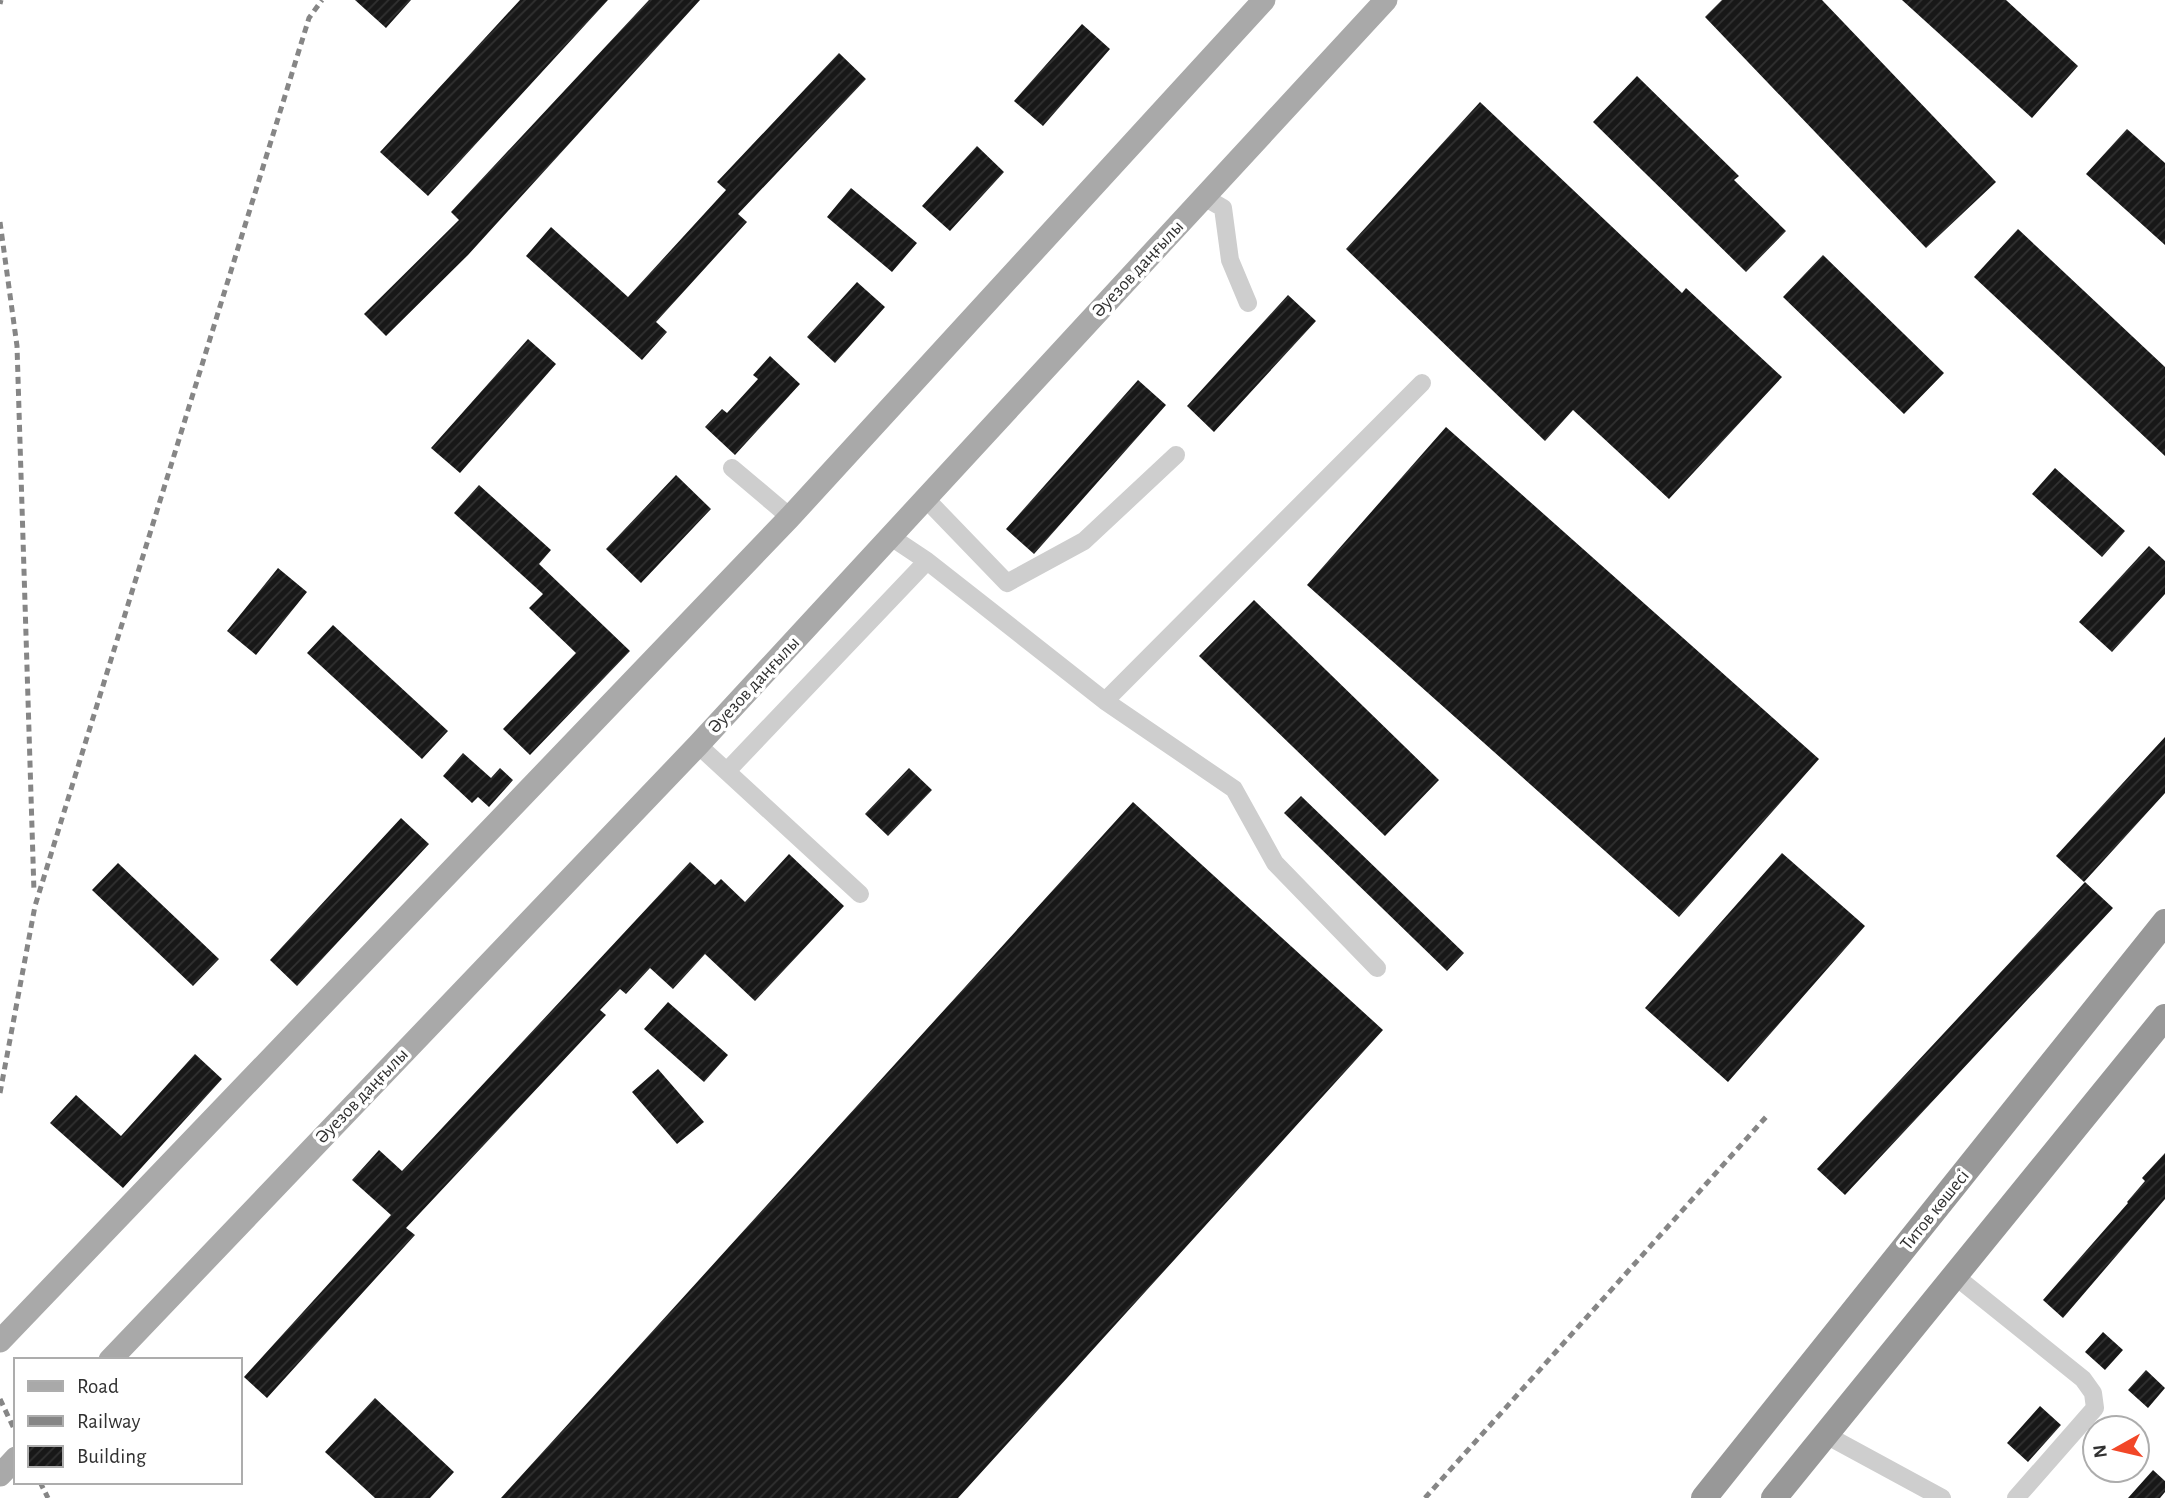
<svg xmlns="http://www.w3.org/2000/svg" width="2165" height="1498" font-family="'Alegreya Sans',sans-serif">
<defs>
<pattern id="building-hatch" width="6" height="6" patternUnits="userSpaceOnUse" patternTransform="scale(1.75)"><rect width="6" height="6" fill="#181818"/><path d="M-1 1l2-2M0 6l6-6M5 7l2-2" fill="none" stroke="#313131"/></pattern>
</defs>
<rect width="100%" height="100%" fill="#fff"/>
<path fill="url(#building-hatch)" d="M355,0H411L386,28Z
M520,0H608L428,196L380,152Z
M649,0H700L468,255L386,336L364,314L459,220L451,212Z
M1722,0H1822L1996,182L1926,248L1705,17Z
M1902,0H2006L2078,66L2032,118Z
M1082,24L1110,49L1043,126L1014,101Z
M839,53L866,79L738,214L747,222L656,322L667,332L642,360L526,256L551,227L628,297L726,190L717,182Z
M1637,76L1739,176L1734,180L1786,231L1746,272L1593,122Z
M1480,102L1682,293L1686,288L1782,377L1669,499L1573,410L1545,441L1346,249Z
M2127,129L2165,163V245L2086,174Z
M977,146L1004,172L950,231L922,206Z
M851,188L917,243L892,272L827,217Z
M2018,229L2165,367V456L1974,277Z
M1823,255L1944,373L1904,414L1783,297Z
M857,282L885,307L835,363L807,337Z
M1288,295L1316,321L1214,432L1187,406Z
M528,339L556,364L460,473L431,448Z
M770,356L800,384L735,455L705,427L722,409L727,413L758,379L753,375Z
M1138,380L1166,405L1034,554L1006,529Z
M1446,427L1819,759L1679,917L1307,585Z
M2055,468L2125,531L2102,557L2032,494Z
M676,475L711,509L641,583L606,549Z
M479,485L551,550L539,564L630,651L530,755L503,729L576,653L529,608L543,594L454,513Z
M2149,546L2165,561V594L2112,652L2079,622Z
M278,568L307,592L256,655L227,631Z
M1254,600L1439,780L1385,836L1199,656Z
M333,625L448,731L422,759L307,653Z
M2165,737V793L2084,882L2056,856Z
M463,753L491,778L500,768L513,780L489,807L478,797L472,803L443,776Z
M909,768L932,790L888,836L865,814Z
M1301,796L1464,953L1447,971L1284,813Z
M1133,802L1383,1030L958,1498H501Z
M401,818L429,844L297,986L270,960Z
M1782,853L1865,926L1728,1082L1645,1008Z
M789,854L844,906L755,1001L705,954L673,989L650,968L626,994L620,989L600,1010L606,1015L406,1228L415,1235L267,1398L244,1377L391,1215L352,1180L379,1150L402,1171L690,862L715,885L721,879L745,902Z
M118,863L219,959L193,986L92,890Z
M2085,882L2113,908L1845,1195L1817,1169Z
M668,1002L728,1055L704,1082L644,1029Z
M195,1054L222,1079L123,1188L50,1123L76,1095L121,1136Z
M658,1069L704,1122L677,1144L632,1092Z
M2165,1153V1199L2063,1318L2043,1300L2128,1203L2127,1202L2145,1181L2142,1178Z
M2103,1332L2123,1350L2105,1370L2085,1352Z
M2146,1370L2165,1388L2148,1408L2128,1390Z
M375,1398L454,1472L430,1498H375L325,1452Z
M2040,1406L2061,1425L2028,1462L2007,1443Z
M2153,1470L2165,1481V1492L2160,1498H2128Z"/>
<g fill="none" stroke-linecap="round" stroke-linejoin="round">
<path stroke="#cecece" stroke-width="18" d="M1204,197L1223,208L1230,260L1248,303
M732,468L790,517
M926,499L1007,583L1084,541L1176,455
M891,537L927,561L1105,701
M698,745L860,894
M727,771L927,561
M1377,968L1275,863L1234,789L1105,701L1422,383
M1955,1276L2083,1379L2093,1393L2095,1408L2016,1498
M1826,1435L1942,1498"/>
<path stroke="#a9a9a9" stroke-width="23" d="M0,1341L790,517L1264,0
M110,1360L698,745L1386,0
M0,1475L16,1458"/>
<path stroke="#989898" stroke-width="26" d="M1704,1498L2165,922
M1774,1498L2165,1017"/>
<path stroke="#868686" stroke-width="5" stroke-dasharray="7 5" stroke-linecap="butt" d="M0,4L1,0
M0,222L17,346L34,892
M0,1093L35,906L309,18L322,0
M0,1399L16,1433
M40,1482L48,1498
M1425,1498L1766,1117"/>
</g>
<g text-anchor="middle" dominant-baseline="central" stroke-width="7" stroke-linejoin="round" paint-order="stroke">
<g font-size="19" fill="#313131" stroke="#fff">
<text transform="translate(1138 269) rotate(-47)">Әуезов даңғылы</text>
<text transform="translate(754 685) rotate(-47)">Әуезов даңғылы</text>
<text transform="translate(362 1096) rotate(-46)">Әуезов даңғылы</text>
<text transform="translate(1935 1210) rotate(-51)">Титов көшесі</text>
</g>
</g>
<rect x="14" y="1358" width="228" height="126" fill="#ffffff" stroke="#adadad" stroke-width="2"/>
<rect x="28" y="1381" width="35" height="10" fill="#a9a9a9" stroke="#adadad" stroke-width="2"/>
<text x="77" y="1393" font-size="21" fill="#313131">Road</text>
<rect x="28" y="1416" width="35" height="10" fill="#868686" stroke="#adadad" stroke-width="2"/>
<text x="77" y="1428" font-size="21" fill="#313131">Railway</text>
<rect x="28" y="1446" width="35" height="21" fill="url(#building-hatch)" stroke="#adadad" stroke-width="2"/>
<text x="77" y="1463" font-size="21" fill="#313131">Building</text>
<g transform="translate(2116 1449) rotate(262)"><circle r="33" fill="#ffffff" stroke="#adadad" stroke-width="2"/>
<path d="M0-5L12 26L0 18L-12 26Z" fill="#f24728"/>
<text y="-10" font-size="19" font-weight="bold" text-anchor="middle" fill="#313131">N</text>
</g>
</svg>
